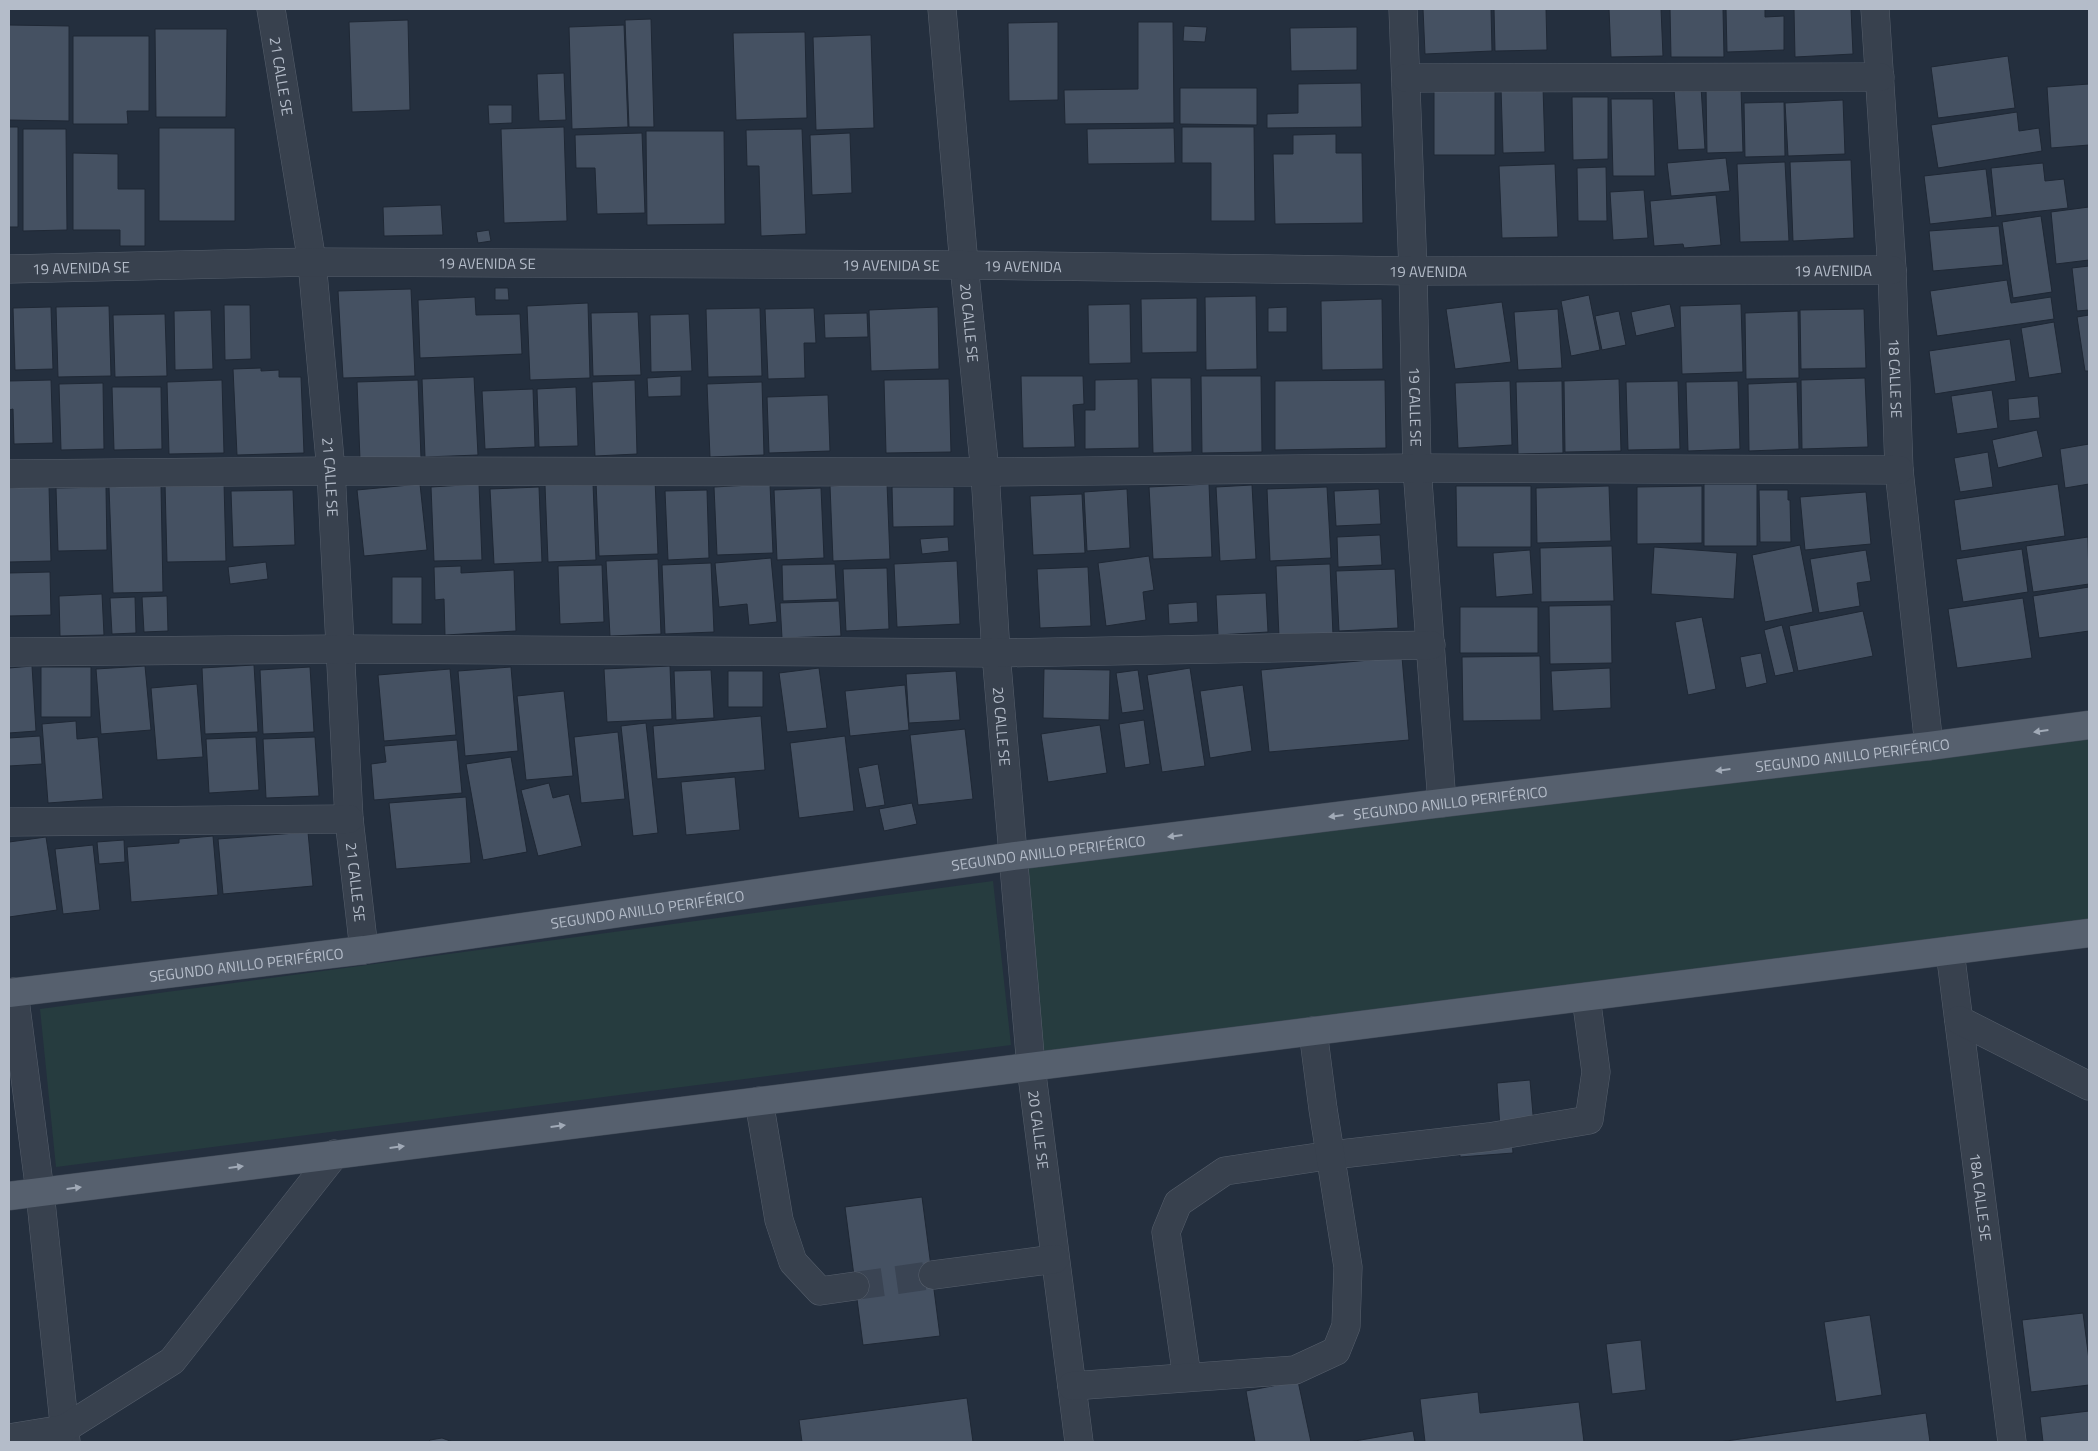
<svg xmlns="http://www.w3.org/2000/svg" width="2098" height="1451" font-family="'Titillium Web',sans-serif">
<rect width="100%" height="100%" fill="#242f3e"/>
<path fill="#263c3f" d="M2089,724V931L1037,1058L1023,862Z
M993,881L1011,1045L56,1167L40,1009Z"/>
<path fill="#455162" stroke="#1f2835" d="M1423,9H1491L1492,51L1425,54Z
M1494,9H1546L1547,50L1495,51Z
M1609,9H1661L1663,56L1611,57Z
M1670,9H1723L1724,57H1671Z
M1726,9H1765V17L1784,16V50L1727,52Z
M1794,9H1851L1853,54L1795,57Z
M651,19L654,127H629L625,20Z
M408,20L410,110L352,112L349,22Z
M1058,22V100L1009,101L1008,23Z
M1138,22H1173L1174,123L1065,124L1064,90L1138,89Z
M9,25L69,26V121L9,120Z
M624,25L628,127L572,129L569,27Z
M1184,26L1207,27L1205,42L1183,41Z
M1357,27V70L1291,71L1290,28Z
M155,29H227L226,117H156Z
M805,32L807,118L736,120L733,33Z
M871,35L874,128L816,130L813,37Z
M73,36H149V111H127L128,124H73Z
M2008,56L2015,108L1938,118L1931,67Z
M564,73L566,120L539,121L537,74Z
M1361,83L1362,127L1267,128V114L1298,113V84Z
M2089,84V145L2051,148L2047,87Z
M1543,87L1545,152L1503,153L1501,88Z
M1701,87L1705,149L1678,150L1674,89Z
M1180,88H1257V125L1180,124Z
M1706,88H1741L1743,152L1707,153Z
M1434,90H1495V155H1434Z
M1572,97H1608V159L1573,160Z
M1611,99H1653L1655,176H1613Z
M1843,100L1845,154L1788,156L1785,103Z
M1784,102L1785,156L1745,157L1744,103Z
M488,105H512V123L489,124Z
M2017,112L2019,131L2039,128L2042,151L1938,168L1931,125Z
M9,127H18V227H9Z
M564,127L567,221L504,223L501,129Z
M1182,127H1254L1255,221H1211V163H1182Z
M159,128H235V221H159Z
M1174,128L1175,163L1088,164L1087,129Z
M23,129H66L67,230L23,231Z
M802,129L806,234L761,236L759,166H747L746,130Z
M646,131H724L725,224L647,225Z
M642,133L645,213L597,214L595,168H576L575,135Z
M850,133L852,193L812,195L810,135Z
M1336,134V153H1362L1363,223L1275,224L1273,154H1293V135Z
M73,153L118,154V189H145V246H120V230H73Z
M1726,158L1730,191L1671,196L1667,163Z
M1851,160L1854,238L1793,241L1790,162Z
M1785,162L1789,241L1740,242L1737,164Z
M2043,163L2045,181L2064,179L2068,208L1996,216L1991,168Z
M1555,164L1558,237L1502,238L1499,166Z
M1606,167L1607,221H1578L1577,168Z
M1986,169L1992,217L1930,224L1924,176Z
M1644,190L1648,238L1613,240L1610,192Z
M1716,195L1721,245L1684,248L1683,244L1654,246L1650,201Z
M441,205L443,235L384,236L383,207Z
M2089,207V260L2056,264L2051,212Z
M2041,216L2052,292L2013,298L2002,222Z
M1999,226L2003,265L1933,271L1929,231Z
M489,230L491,241L478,243L476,232Z
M2089,266V310L2077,311L2072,268Z
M2007,280L2011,303L2051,297L2054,319L1937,336L1930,291Z
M495,288H508L509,300H495Z
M411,289L415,376L343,378L338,291Z
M1589,295L1600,350L1571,356L1561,301Z
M1256,296L1257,369L1206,370L1205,297Z
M475,297L476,315L520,314L522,354L420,358L418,300Z
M1197,298V352L1142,353L1141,299Z
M1382,299L1383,369L1322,370L1321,301Z
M1502,302L1511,362L1455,369L1446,309Z
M588,303L590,378L530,380L527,306Z
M1130,304L1131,363L1089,364L1088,305Z
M1670,304L1675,327L1636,336L1631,312Z
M1741,304L1743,372L1682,374L1680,306Z
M224,305H250L251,359L225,360Z
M109,306L111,376L58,377L56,307Z
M51,307L53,369L15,370L13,308Z
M938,307L939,369L871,371L869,310Z
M1287,307V332H1268V308Z
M760,308L762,376L708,377L706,309Z
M814,308L816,343H804L805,378L768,379L765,309Z
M1558,309L1562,368L1518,370L1514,312Z
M1864,309L1866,368L1801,369L1800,310Z
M211,310L213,369L175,370L174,311Z
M1619,311L1626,345L1602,350L1595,316Z
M1798,311L1799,378L1746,379L1745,313Z
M638,312L641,375L593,376L591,313Z
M867,313L868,337L825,338L824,314Z
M165,314L167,376L115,377L113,315Z
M689,314L692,371L651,372L650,315Z
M2089,315V371H2085L2077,317Z
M2054,322L2062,373L2029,378L2021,328Z
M2010,339L2016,381L1935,394L1929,351Z
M261,368V371L279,370V377H301L304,453L237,455L233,369Z
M681,376V396L648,397L647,378Z
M1021,376H1083L1084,404L1073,405L1075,447L1023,448Z
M1201,376H1261L1262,452L1202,453Z
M474,377L478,455L425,457L422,379Z
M1151,378H1191L1192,452L1153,453Z
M1865,378L1868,447L1802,449L1801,380Z
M949,379L951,452L886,453L884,380Z
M1138,379L1139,448L1085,449V410H1095V380Z
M1619,379L1621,451L1565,452L1564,381Z
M51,380L53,443L14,444L13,409L9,410V381Z
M222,380L224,453L169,454L167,382Z
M418,380L421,458L360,460L357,382Z
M635,380L637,454L595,456L592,382Z
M1385,380L1386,448L1275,450V381Z
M1510,381L1512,445L1458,448L1455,383Z
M1562,381L1563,453L1518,454L1516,382Z
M1678,381L1680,449L1628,450L1626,382Z
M1738,381L1740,449L1688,451L1686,382Z
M762,382L764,455L710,457L707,384Z
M1797,382L1799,449L1749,451L1748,384Z
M103,383L104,449L61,450L59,384Z
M112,387H161L162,449L114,450Z
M576,387L578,446L539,447L537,389Z
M533,389L535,447L485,449L482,391Z
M1992,390L1998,428L1957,434L1951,396Z
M828,395L830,451L769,453L767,397Z
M2038,396L2040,418L2009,421L2008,399Z
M2037,430L2043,457L1998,468L1992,440Z
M2089,444V484L2065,488L2060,449Z
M1988,452L1993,487L1960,492L1954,458Z
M655,479L658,554L599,556L596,481Z
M224,482L226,561L167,562L165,483Z
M593,483L596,560L548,562L545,485Z
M887,483L890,559L833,561L830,486Z
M420,484L427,550L364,556L357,490Z
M479,484L482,560L434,561L431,487Z
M770,484L773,553L717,555L714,487Z
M1209,484L1212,557L1153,559L1149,487Z
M1704,484H1757V546H1704Z
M2058,484L2065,536L1961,551L1954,500Z
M161,485L163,592L113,593L109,487Z
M1252,485L1256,559L1220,561L1216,487Z
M49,486L51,561L9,562V488Z
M1456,486H1531V547H1457Z
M1609,486L1611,541L1537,543L1536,488Z
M1702,486V543L1637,544V487Z
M106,487L107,550L58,551L56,488Z
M539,487L542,562L494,564L490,489Z
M892,487H954V526L893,527Z
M1327,487L1331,558L1270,561L1267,489Z
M821,488L824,558L777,560L774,490Z
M1127,489L1130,548L1087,551L1084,492Z
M1379,489L1381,524L1336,526L1334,491Z
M293,490L295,545L233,547L231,491Z
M707,490L709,558L668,560L665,491Z
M1759,490H1788V500H1790L1791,542H1760Z
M1866,492L1871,544L1805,550L1800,497Z
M1082,494L1085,553L1033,555L1030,496Z
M1380,535L1382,565L1338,567L1337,537Z
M948,537L949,551L922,554L920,539Z
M2088,537L2089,584L2033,592L2026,546Z
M1800,545L1813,612L1765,622L1752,555Z
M1612,546L1614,601L1541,602L1540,548Z
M1654,547L1737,553L1734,599L1651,594Z
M2022,549L2028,592L1963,602L1956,559Z
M1530,550L1533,594L1496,597L1493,553Z
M1866,550L1871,581L1857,583L1860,606L1819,613L1810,559Z
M1149,556L1154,590L1143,592L1146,620L1106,626L1098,563Z
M771,558L777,622L749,625L747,604L719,607L715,563Z
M658,559L661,634L610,636L606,561Z
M957,561L960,624L897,627L894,564Z
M266,562L268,579L230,584L228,567Z
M711,563L714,632L665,634L662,565Z
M835,564L837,599L783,601L782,565Z
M1330,564L1333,635L1279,637L1276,566Z
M602,565L604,622L560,624L558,566Z
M461,566V573L514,570L516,631L445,635L444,599L435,600L434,567Z
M1088,567L1091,626L1040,628L1037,569Z
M887,568L889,629L846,631L843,569Z
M1395,569L1398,628L1339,631L1336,571Z
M50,572L51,615L9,616V573Z
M392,577H422V624H392Z
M2089,587V631L2039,638L2033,596Z
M1266,593L1268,632L1218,635L1216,595Z
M102,594L104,635L60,636L59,596Z
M167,596L168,631L144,632L142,597Z
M135,597L136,633L112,634L110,598Z
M2023,598L2032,658L1957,668L1948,609Z
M839,601L841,636L782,638L780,603Z
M1197,602L1198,622L1169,624L1168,604Z
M1611,605L1612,663L1550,664L1549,606Z
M1460,607H1538V653H1460Z
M1863,611L1873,656L1798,671L1789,626Z
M1702,617L1716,689L1688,695L1675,622Z
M1782,625L1794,672L1775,676L1764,630Z
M1761,653L1767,683L1746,688L1740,657Z
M1540,656L1541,720L1463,721L1462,657Z
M1402,657L1409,740L1269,752L1261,670Z
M254,665L258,732L205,734L202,668Z
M32,666L36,731L9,733V668Z
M145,666L151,730L101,734L96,669Z
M670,666L672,719L607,722L604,669Z
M41,667H91V717H41Z
M310,667L314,732L263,734L260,670Z
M511,667L518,751L465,756L458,671Z
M819,668L827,728L787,732L779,673Z
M1190,668L1205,766L1162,772L1147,675Z
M1610,668L1611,708L1553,711L1551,671Z
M450,669L456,735L384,741L378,675Z
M1044,669L1110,670L1109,720L1043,718Z
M711,670L714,718L676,720L674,671Z
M1138,670L1144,710L1122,713L1116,673Z
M728,671H763V707H728Z
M956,671L960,720L909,723L906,674Z
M197,684L203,757L157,760L151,688Z
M905,685L909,730L850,736L845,691Z
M1243,685L1252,751L1210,758L1200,691Z
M564,691L573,776L526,780L517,696Z
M761,716L765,770L657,779L653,726Z
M1144,720L1150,764L1125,768L1119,724Z
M76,721L77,739L98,737L103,799L48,803L42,724Z
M646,723L658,833L633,836L621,726Z
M1100,725L1107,773L1048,782L1041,734Z
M965,729L973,799L918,805L910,735Z
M618,732L625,799L581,803L574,737Z
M40,736L42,764L9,766V738Z
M845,736L854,811L799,818L790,743Z
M256,737L259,790L209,793L206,739Z
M315,737L319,796L266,798L263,739Z
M457,740L462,793L374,800L371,764L386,762L384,746Z
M511,757L527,852L483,860L466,764Z
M878,764L885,805L866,808L858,768Z
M735,777L740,830L686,835L681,782Z
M549,783L553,798L569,794L582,846L538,856L521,790Z
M466,797L471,863L396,869L389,803Z
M912,803L917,824L884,831L879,809Z
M308,832L313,886L223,894L218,839Z
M213,836L218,895L131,902L127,847L179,843V839Z
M46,837L57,910L9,917V842Z
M124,840L125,862L99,864L97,842Z
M93,845L100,910L63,914L55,849Z
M1530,1080L1534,1126L1500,1129L1497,1083Z
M1512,1139L1513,1153L1460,1157L1459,1143Z
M922,1197L940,1336L863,1345L845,1207Z
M2083,1313L2089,1360V1385L2031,1392L2022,1320Z
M1870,1315L1882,1395L1836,1402L1824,1322Z
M1641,1340L1646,1390L1612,1394L1606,1344Z
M1298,1381L1311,1442H1255L1246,1391Z
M1478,1392L1480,1413L1579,1402L1584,1442H1425L1420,1399Z
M967,1398L973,1442H802L799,1420Z
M2089,1411V1442H2043L2040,1417Z
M1926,1413L1930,1442H1719Z
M1413,1431L1415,1442H1349Z
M442,1438L453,1442H428L430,1440Z"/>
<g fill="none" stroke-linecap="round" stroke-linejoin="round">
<path stroke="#3a4453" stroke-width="28" stroke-dasharray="28 14" stroke-linecap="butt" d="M855,1286L933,1275"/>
<g stroke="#565f6c" stroke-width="29">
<g id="minor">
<path id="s1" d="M271,9L312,262L331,471L349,819L364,950"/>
<path id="s2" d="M942,9L964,265L985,472L996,653L1031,1067L1079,1442"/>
<path id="s3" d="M1403,9L1413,271L1417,468L1442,803"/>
<path id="s4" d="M1875,9L1892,270L1899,470L1929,746"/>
<path d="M1406,78L1880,77"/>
<path id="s5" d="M9,269L312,262L964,265L1413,271L1892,270"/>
<path d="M9,474L331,471L985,472L1417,468L1899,470"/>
<path d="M9,652L341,649L996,653L1431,645"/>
<path d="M9,822L349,819"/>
<path id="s6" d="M1950,951L2012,1442"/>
<path d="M14,992L40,1192L66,1442"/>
<path d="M1959,1020L2089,1086"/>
<path d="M759,1101L779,1220L793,1262L820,1291L855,1286"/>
<path d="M933,1275L1055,1259"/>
<path d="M1187,1377L1166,1232L1178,1203L1225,1171L1332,1155L1489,1137L1589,1120L1596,1072L1586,997"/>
<path d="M1072,1386L1295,1370L1336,1351L1346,1326L1348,1267L1323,1109L1313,1031"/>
<path d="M9,1438L64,1429L172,1361L335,1154"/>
</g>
</g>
<g stroke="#414a57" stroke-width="29">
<g id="major">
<path id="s7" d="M9,993L364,950L1014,856L1442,803L1929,746L2089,725"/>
<path d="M9,1196L2089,933"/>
</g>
</g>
<use href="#minor" stroke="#38414e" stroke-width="28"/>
<use href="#major" stroke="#56606e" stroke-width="28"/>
</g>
<defs><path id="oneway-solid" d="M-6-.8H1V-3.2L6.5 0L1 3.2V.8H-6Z" transform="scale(1.25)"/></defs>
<g fill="#a1aab7">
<use href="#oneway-solid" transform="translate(2041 731) rotate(172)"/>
<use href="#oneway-solid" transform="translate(1723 770) rotate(173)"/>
<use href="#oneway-solid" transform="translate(1336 816) rotate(173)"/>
<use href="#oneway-solid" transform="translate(1175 836) rotate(173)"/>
<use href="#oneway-solid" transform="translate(558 1126) rotate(-7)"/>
<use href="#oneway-solid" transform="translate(397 1147) rotate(-7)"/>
<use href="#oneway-solid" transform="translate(236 1167) rotate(-7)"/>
<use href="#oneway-solid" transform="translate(74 1188) rotate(-7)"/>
</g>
<g text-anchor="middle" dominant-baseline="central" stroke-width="4.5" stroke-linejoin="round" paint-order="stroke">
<g font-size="15" fill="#b4bcc9" stroke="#1d2633">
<text stroke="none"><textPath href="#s1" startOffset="68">21 CALLE SE</textPath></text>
<text stroke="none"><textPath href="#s5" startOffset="478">19 AVENIDA SE</textPath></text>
<text stroke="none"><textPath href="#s5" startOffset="882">19 AVENIDA SE</textPath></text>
<text stroke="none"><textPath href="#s5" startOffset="1014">19 AVENIDA</textPath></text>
<text stroke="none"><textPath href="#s5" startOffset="72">19 AVENIDA SE</textPath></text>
<text stroke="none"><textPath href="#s5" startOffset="1824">19 AVENIDA</textPath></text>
<text stroke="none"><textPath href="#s5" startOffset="1419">19 AVENIDA</textPath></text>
<text stroke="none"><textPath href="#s2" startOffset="315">20 CALLE SE</textPath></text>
<text stroke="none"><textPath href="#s4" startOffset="370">18 CALLE SE</textPath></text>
<text stroke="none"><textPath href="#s3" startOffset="398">19 CALLE SE</textPath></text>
<text stroke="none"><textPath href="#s1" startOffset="472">21 CALLE SE</textPath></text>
<text stroke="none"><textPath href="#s2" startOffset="720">20 CALLE SE</textPath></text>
<text stroke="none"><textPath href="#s7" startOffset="1859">SEGUNDO ANILLO PERIFÉRICO</textPath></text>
<text stroke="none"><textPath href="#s7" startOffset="1454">SEGUNDO ANILLO PERIFÉRICO</textPath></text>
<text stroke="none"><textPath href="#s7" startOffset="1049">SEGUNDO ANILLO PERIFÉRICO</textPath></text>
<text stroke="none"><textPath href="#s1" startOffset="878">21 CALLE SE</textPath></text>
<text stroke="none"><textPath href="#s7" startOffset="644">SEGUNDO ANILLO PERIFÉRICO</textPath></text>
<text stroke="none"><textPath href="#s7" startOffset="239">SEGUNDO ANILLO PERIFÉRICO</textPath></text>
<text stroke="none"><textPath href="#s2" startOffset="1125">20 CALLE SE</textPath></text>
<text stroke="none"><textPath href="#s6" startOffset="248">18A CALLE SE</textPath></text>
</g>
</g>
<rect width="2098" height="1451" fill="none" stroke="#b4bcc9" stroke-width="20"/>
</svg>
